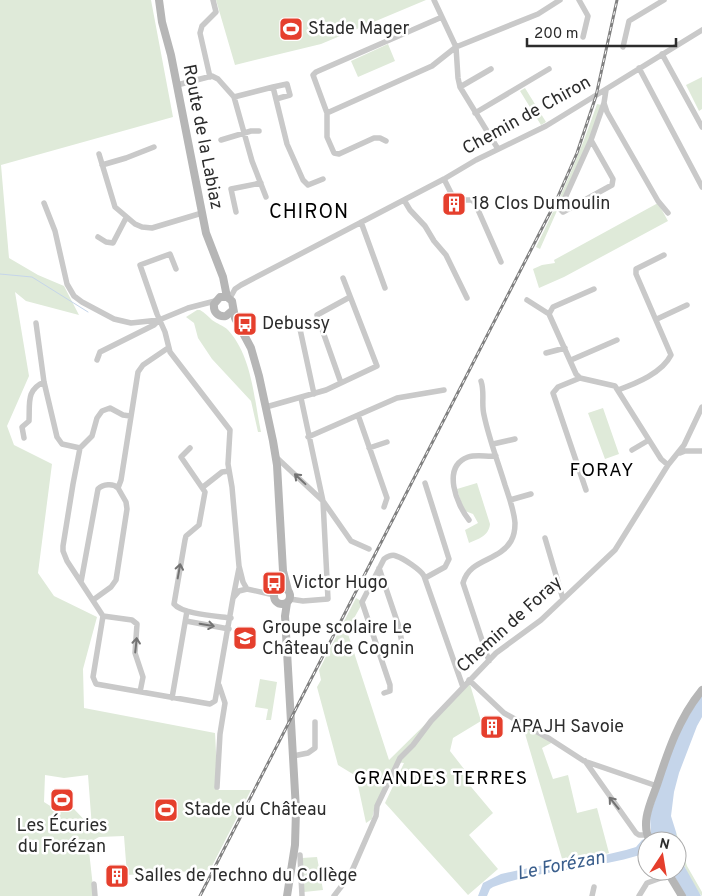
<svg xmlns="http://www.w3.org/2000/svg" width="702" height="896" font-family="Overpass,sans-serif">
<rect width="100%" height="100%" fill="#fff"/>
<path fill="#dfead9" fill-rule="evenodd" d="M0,0H151L173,117L1,165L9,258L38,275L64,286L79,315L26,301L15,292L29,376L7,426L14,445L52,464L38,573L54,596L97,617L83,669L84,708L215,733L218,790H251L210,870L127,875L124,836L99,837L92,841L89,851L94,896H0ZM45,775L64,778L88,775L92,828L74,809H55L44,802Z
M216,0H426L321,44L235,65Z
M388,44L395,61L358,77L351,61Z
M702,77V109L699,111L686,85Z
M525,88L546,122L541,125L520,91Z
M597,104L601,105L589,139L540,249L536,247C559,201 580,154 597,104Z
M658,203L668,221L564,277L539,288L533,269L542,265L555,263L554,260Z
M197,310H200C205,313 208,316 212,320C217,324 223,325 228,330C252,356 254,399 261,432H258L251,401L212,359L198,338L194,323L186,317Z
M603,408L619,454L605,459L588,413Z
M477,483L490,524C489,536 478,539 469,543L465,530L478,523L473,514L465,511L463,508L457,489Z
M356,598L363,602L347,631L389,760L469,681L481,721L453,738L450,751L471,778L467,782L493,813L469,835L498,869L468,895L385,803L404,763L396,762L375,806L372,819L366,823L356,776L338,765L317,687L321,680L319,670Z
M260,679L277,682L271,720H266L268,709L255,707Z
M523,727L553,742L542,748L553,779L568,775L577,813L597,808L609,853L588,859L563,862Z
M676,832L687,866L702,892V896C688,884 681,854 675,836Z
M317,857L323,890L304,892L302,858Z"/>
<path fill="#c5d5ea" d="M702,694V717L697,726L679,773L674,792L671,816L676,832L677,841H661L660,838L657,841H647V852L640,855C592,870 540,869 493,887L490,889L487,896H478L483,883L501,874L524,869L574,859H588L626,850L636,847L642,840L651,836L650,816L670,754L679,732Z
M677,842L682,862L701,896H685L672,871H677Z"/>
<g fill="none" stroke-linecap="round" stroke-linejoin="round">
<path stroke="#c5d5ea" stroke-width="1" d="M0,274L32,277L88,312"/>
<path stroke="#c9c9c9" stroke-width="5.5" d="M434,0L456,47L458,78L460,87L498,149
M579,0L588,16L583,37
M623,47L629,21L664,0
M662,54L702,127
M639,68L702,187
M210,77L200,33L202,26L216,12L213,0
M177,85L212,76L218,79L234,97L273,87L287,144L303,180L308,185L323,179
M273,87L287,84L290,95L276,99
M460,87L491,69
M606,90L604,103L607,112L658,201L668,213
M234,97L252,161L266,197
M327,113L432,66L456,47L538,14L560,0
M475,113L549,69
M221,140L251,131H259
M591,140L560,209L563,212L612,185L613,179L591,140L604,103
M386,141L380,138H374L339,154L334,153L327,137V113L313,75L316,72L442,17
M99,154L115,207L135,224L142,227L152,228L202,213
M102,165L126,158L154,147
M444,179L454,199L459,200H472L475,203L501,262
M404,200L410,210L425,226L434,241L446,255L467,298
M44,203L55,231L67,284L74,296L82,302L114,319L131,323L159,320L188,308L215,301
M236,212L231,189L261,183
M361,222L385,288
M98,237L106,242L113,243L126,218
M176,269L170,254L140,265L157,314L165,332L170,352L230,430L228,464L232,487L239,566L243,582L247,589L274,595
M230,298L235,289L241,285L444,179L476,160L546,126L702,30
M527,300L549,314L576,374L580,378L615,386L661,459L668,465
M549,314L553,307L594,289
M657,319L687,305
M36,323L44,382L57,437L62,444L80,448
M300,329L314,394
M546,353L565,348
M97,360L100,352L154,325L159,320
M571,360L617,340
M580,378L558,387L553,393L586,490
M481,381C485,393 481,403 484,415C489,439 498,462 505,485C509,497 514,510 515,523C515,529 514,536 511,541C499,562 470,558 463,583L489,661
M341,383L317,315L350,297
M618,390C637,383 662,373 671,355L636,274V269L664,255
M301,398L323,501L351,541L369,549
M266,407L326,390L377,366L343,278
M358,415L387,498L384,507
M308,437L397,398L444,390
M24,438L22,427L29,421C30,403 26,390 44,382
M493,444L515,439
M190,448L181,457L205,492L199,525L186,536L185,540L174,604C182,614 217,616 231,618
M369,448L387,442
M632,450L649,440
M680,453L685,451H702
M276,457L323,501L328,599L303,601L290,599
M425,483L449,559L445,567L425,578
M203,487L222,472L229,471
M118,488L121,480L138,372L143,365L168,348
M510,500L531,494
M469,520C457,505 441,467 468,457C477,454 487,457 496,456
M545,538L563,599
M379,568L399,627L402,643
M81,582L98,489C103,484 113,483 118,488
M233,598L239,568
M93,600L111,587L116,580L127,509L126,502L118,488
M103,616L93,677L96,684L210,704L215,701L233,598L239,591L247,589
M103,616L67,561L63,551V546L73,484L80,448L92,436L97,418L102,411L110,408L123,415L130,416
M103,616L132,620L137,624L135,653L143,677L140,692
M186,621L229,629
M469,680L504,713L550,739L584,761L657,786
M384,693L390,691V685L362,602L384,559C387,557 392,554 396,556C403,558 421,570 424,576L463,687
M172,698L187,611
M293,756L308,753L315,748V722
M585,761L636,833L639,835H647
M217,787L220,734L225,703L219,685
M300,855L302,896
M94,884L95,896
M334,896L350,875L355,864L376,816L377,806L400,758L413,745L431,721L496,653L541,620L615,550L668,465L684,445L702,407
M592,896L594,887
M639,896L647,883L669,875"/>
<path stroke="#b6b6b6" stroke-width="8" d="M159,0L162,22L171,55L206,233L223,277L227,297
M233,310L226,316C218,317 213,312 214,304L220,297H227L232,301L235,318L251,348L259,376L273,441L277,465L283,571L288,590
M274 596a8 8 0 1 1 16 0a8 8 0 1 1-16 0Z
M287,603L285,616L296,810L295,845L287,896
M650,841C640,823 651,802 657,785C668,751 679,718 702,690
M667,871L682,896"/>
<g stroke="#818181" stroke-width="3">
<path id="rail" d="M200,896L556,201L577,153L596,96L617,0"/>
</g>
<use href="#rail" stroke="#fff" stroke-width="1" stroke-dasharray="4" stroke-linecap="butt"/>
</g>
<defs><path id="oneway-shaft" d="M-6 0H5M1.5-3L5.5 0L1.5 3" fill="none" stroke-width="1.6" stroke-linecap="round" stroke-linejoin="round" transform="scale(1.25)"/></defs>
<g stroke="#737373">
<use href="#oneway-shaft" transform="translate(300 479) rotate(-137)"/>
<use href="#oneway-shaft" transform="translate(179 571) rotate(-80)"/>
<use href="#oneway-shaft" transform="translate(207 625) rotate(10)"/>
<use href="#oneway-shaft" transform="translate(136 645) rotate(-84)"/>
<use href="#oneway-shaft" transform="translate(614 803) rotate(-129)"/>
</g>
<defs>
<g id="stadium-square" transform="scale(1.25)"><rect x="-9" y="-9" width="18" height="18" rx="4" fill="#e53f2d" stroke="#fff"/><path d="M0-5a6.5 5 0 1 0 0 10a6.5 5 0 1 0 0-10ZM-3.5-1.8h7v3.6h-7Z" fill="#fff"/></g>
<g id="building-square" transform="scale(1.25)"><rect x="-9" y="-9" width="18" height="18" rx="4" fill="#e53f2d" stroke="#fff"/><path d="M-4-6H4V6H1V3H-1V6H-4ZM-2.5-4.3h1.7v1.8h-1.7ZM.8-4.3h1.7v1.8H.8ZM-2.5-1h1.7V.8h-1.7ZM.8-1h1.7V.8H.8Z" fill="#fff"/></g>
<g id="bus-square" transform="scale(1.25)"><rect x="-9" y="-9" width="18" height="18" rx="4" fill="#e53f2d" stroke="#fff"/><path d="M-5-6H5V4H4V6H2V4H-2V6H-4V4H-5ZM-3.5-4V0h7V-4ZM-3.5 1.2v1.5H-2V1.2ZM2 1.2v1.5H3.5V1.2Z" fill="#fff"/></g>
<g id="school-square" transform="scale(1.25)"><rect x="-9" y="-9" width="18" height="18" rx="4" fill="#e53f2d" stroke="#fff"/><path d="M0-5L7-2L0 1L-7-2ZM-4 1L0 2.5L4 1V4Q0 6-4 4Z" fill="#fff"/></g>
</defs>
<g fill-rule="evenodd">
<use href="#stadium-square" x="291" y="29"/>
<use href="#building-square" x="454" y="204"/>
<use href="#bus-square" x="245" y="324"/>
<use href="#bus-square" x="274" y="583"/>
<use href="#school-square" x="245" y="638"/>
<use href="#building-square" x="492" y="727"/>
<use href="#stadium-square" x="62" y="800"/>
<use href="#stadium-square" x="166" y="810"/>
<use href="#building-square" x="117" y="876"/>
</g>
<g text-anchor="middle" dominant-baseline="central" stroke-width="5" stroke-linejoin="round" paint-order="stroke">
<g font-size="18" fill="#2c2c2c" stroke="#fff" text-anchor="start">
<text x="308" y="29">Stade Mager</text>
<text x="472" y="204">18 Clos Dumoulin</text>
<text x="262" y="324">Debussy</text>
<text x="292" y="583">Victor Hugo</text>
<text x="262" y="628">Groupe scolaire Le<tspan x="262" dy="21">Château de Cognin</tspan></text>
<text x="510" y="727">APAJH Savoie</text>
<text x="184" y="810">Stade du Château</text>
<text x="62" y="826" text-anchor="middle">Les Écuries<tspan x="62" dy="21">du Forézan</tspan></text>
<text x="134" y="876">Salles de Techno du Collège</text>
</g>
<g font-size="18" fill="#2c2c2c" stroke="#fff">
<text transform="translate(527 116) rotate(-29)">Chemin de Chiron</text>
<text transform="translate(202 137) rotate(79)">Route de la Labiaz</text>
<text transform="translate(510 625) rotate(-42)">Chemin de Foray</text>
</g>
<g font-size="19" letter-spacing="1" fill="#000" stroke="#fff">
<text x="602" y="471">FORAY</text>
<text x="441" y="779">GRANDES TERRES</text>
</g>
<g font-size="19" font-style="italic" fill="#3b5f8d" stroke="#fff">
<text transform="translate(561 866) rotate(-11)">Le Forézan</text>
</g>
<g font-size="20" letter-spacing="1" fill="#000" stroke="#fff">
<text x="309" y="213">CHIRON</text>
</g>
</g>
<g transform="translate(662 856) rotate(12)"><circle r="24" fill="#ffffff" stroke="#ababab"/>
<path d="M0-4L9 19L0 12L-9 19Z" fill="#e53f2d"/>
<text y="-8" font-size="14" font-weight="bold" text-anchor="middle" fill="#2c2c2c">N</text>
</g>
<path d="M527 38v8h149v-8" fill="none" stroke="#2c2c2c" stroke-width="2.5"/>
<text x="534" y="38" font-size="15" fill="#2c2c2c" stroke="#ffffff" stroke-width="4" paint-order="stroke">200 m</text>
</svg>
